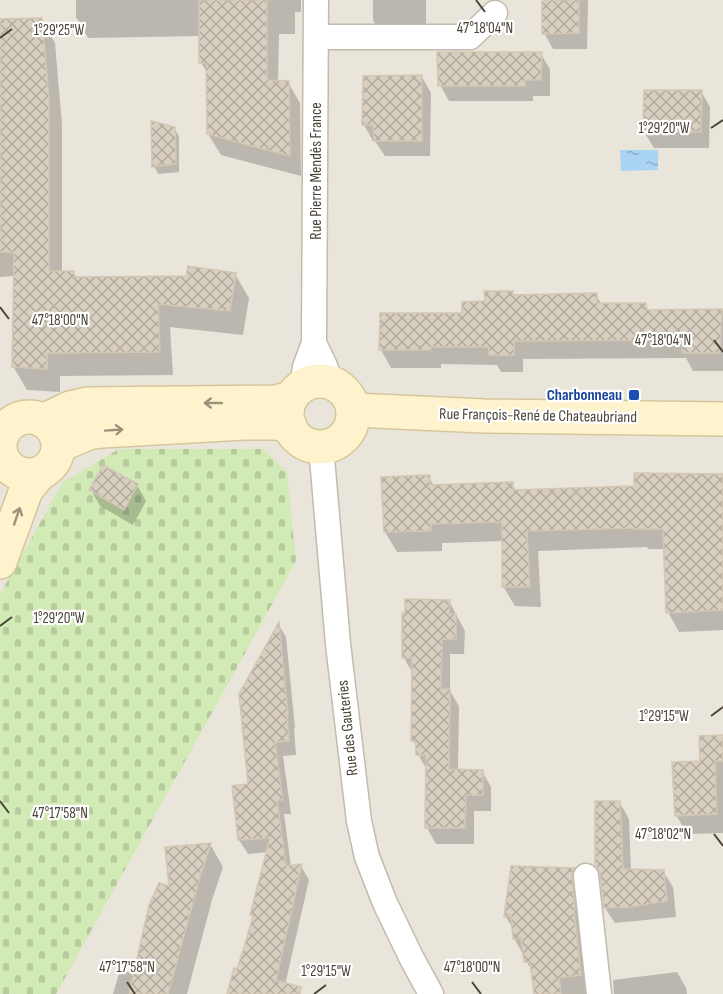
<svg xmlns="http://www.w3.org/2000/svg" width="723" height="994" font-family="'Sofia Sans Condensed',sans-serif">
<defs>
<pattern id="cemetery-stones" width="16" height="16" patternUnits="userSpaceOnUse" patternTransform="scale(1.5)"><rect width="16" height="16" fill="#d2eab5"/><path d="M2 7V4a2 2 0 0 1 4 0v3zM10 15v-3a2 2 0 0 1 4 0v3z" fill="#b6ca9c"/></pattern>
<pattern id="water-ripples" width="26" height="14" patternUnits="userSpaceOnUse" patternTransform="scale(1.5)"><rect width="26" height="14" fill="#a9d4f2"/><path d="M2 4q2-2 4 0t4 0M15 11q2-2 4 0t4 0" fill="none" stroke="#8caec5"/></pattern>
<pattern id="building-cross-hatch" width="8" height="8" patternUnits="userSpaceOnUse" patternTransform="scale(1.5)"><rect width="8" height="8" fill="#d8cfc1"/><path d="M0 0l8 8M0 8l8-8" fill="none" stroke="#b1aa9e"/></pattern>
</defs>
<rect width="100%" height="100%" fill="#f6f3ec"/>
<path fill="#eae5da" d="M0,0H723V994H0Z"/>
<path fill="url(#cemetery-stones)" d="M119,449H263L287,472L296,561L56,994H0V594L63,482Z"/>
<path fill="url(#water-ripples)" d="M620,150H658V170L621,171Z"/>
<path fill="#0003" d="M76,0H301V12H295V34H279L278,82H288L300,103L301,176L221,155L208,134V75L201,62V36L88,38L76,17Z
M373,0H426V36H382L373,20Z
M544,0H588L587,49H553L544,33Z
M41,19L55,43L62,125V272H73L77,278H187L235,274L249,298L243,335L170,327L173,375L60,376V392L27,390L13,366L15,276L0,277V20Z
M541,54L550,69V96H533V101H449L440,85Z
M422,77L431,93L430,156H385L375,141H373L364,125Z
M701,91L710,107L709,148H654L644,132Z
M174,128L179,136V172L158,174L154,166Z
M512,292L515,297L596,295L602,305L645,304L649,311H723V371H693L686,358L523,359V372H501L497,365L441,364V368H391L381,350Z
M723,476V630L679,632L668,612L666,549H648L647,547L538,551L541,607L515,606L503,586V541L442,543V551L397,552L385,532L429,477L434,486L512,484L516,491L636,488Z
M137,485L146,501L133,525L100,506L91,490Z
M449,601L465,631L464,654H450V691L459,706L458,771H482L491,787V811H474V844H436L427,828V770L418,754V749L413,740V674L404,658Z
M279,625L286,637L295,728H294L296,755L283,756L291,814H284L291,867L301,866L309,880L283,994H229L238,971L254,919L252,915L268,852L248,854L239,840Z
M723,737V833L687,834L676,815L701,762Z
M620,803L629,819L631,871H663L673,887L676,917L615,923L605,908Z
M210,844L223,867L212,900L187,994H113L120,970L135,974L171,888Z
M574,869L583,885L590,994H536L534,975L514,938L513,929L506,917Z
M677,972L686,988L687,994H614L613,980Z"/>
<path fill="url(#building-cross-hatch)" stroke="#d3c7b4" stroke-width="1.5" d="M199,0H267V80L289,81L290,156L207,134L206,63H199Z
M542,0H579V33L542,34Z
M42,18L49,100V271H74V277L186,276L188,266L236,273L230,311L158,304L160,352L47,353V369L12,367L14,252H0V19Z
M437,52H542L541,80H525V86H438Z
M422,75V141H374L373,125H362L363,76Z
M644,90H702L701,132H643Z
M151,121L175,127L176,164L152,167Z
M484,291H513V295L597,293V303H646V310L722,309L720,353H682V340L514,341V355H489V347H431V350H379L380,313H462V302L485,301Z
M103,465L138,484L124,510L89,490Z
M634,473L723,474V610L666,613L663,529H635V528L527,531L530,587H502V522L431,524V531L384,532L381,477L430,475V485L513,482V490L634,486Z
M405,599L450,600L449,614H456V639H442L441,689H450L449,769L483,770V795H466L465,828H425L426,755H416V741H411L412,658H402V613H405Z
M279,622L288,714H287L289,741L275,742L283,800H277L286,866L302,864L276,980L301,987L300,994H227L234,968L237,969L245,944L253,916L250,915L270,838L238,840L232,786L248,784L239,694Z
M723,735V761H715L717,814L675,816L672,762L700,761L699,736Z
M595,801H620L623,869L664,870L667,901L629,907L604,908L600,874L598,868L595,866Z
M211,843L200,877L168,994H129L149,905L159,883L169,886L165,847Z
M511,866L575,868L573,871L572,877L575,910L574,911L581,975L559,978L561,994H534L530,962H524L521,938L513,939L511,916L504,917Z"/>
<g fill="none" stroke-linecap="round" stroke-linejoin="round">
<g stroke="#c2bbae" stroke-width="27">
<path id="street" d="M316,37H470L495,13
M314,343L325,366L330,383
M302,387L305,367L314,343L316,0
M322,448V458L338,644L359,821L367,857L385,903L411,957L431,994
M586,876L599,994"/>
</g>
<g stroke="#d6c79b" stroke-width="36">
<path id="secondary" d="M287 414a33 33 0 1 1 66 0a33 33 0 1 1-66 0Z
M354,410L484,416L723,419
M0 446a29 29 0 1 1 58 0a29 29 0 1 1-58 0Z
M43,421L70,408L87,404L276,402L291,398
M58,446L88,433L102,431L244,423H276L290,426
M0,562L26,490L40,473"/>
</g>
<use href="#street" stroke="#fff" stroke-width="24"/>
<use href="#secondary" stroke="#fff3cd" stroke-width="33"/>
</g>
<defs><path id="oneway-shaft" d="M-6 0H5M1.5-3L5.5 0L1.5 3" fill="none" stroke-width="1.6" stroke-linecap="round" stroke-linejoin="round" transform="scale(1.5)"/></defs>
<g stroke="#9c937c">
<use href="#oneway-shaft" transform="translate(213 403) rotate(180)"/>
<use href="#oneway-shaft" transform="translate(114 430) rotate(-4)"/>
<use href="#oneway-shaft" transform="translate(17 516) rotate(-71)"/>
</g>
<path fill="none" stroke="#4b4439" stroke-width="2" d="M476,0L485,12M0,38L12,29M711,128L723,120M0,307L9,319M714,340L723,352M0,626L12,617M711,716L723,707M0,801L9,813M714,834L723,846M127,982L135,994M472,982L481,994M314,994L326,985"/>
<rect fill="#1a4fb4" stroke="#fff" stroke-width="2" x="628" y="389" width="12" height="12" rx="3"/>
<g text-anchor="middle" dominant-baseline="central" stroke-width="4.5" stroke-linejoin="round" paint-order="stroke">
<g font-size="16" fill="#4b4439" stroke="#fff">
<text transform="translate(316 171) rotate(-90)">Rue Pierre Mendès France</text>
<text transform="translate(538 416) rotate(1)">Rue François-René de Chateaubriand</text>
<text transform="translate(348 728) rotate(-96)">Rue des Gauteries</text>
</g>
<g font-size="16" font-weight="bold" fill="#164399" stroke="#fff" text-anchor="end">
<text x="622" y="395">Charbonneau</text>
</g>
</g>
<g font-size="15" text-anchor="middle" fill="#4b4439" stroke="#fff" stroke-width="4.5" stroke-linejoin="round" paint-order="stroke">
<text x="485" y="33">47°18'04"N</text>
<text x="59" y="35">1°29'25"W</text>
<text x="664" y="133">1°29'20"W</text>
<text x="60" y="325">47°18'00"N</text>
<text x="663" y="345">47°18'04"N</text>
<text x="59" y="623">1°29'20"W</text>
<text x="664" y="721">1°29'15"W</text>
<text x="60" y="818">47°17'58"N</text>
<text x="663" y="839">47°18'02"N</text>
<text x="127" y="972">47°17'58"N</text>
<text x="472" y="972">47°18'00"N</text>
<text x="326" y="976">1°29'15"W</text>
</g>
</svg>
